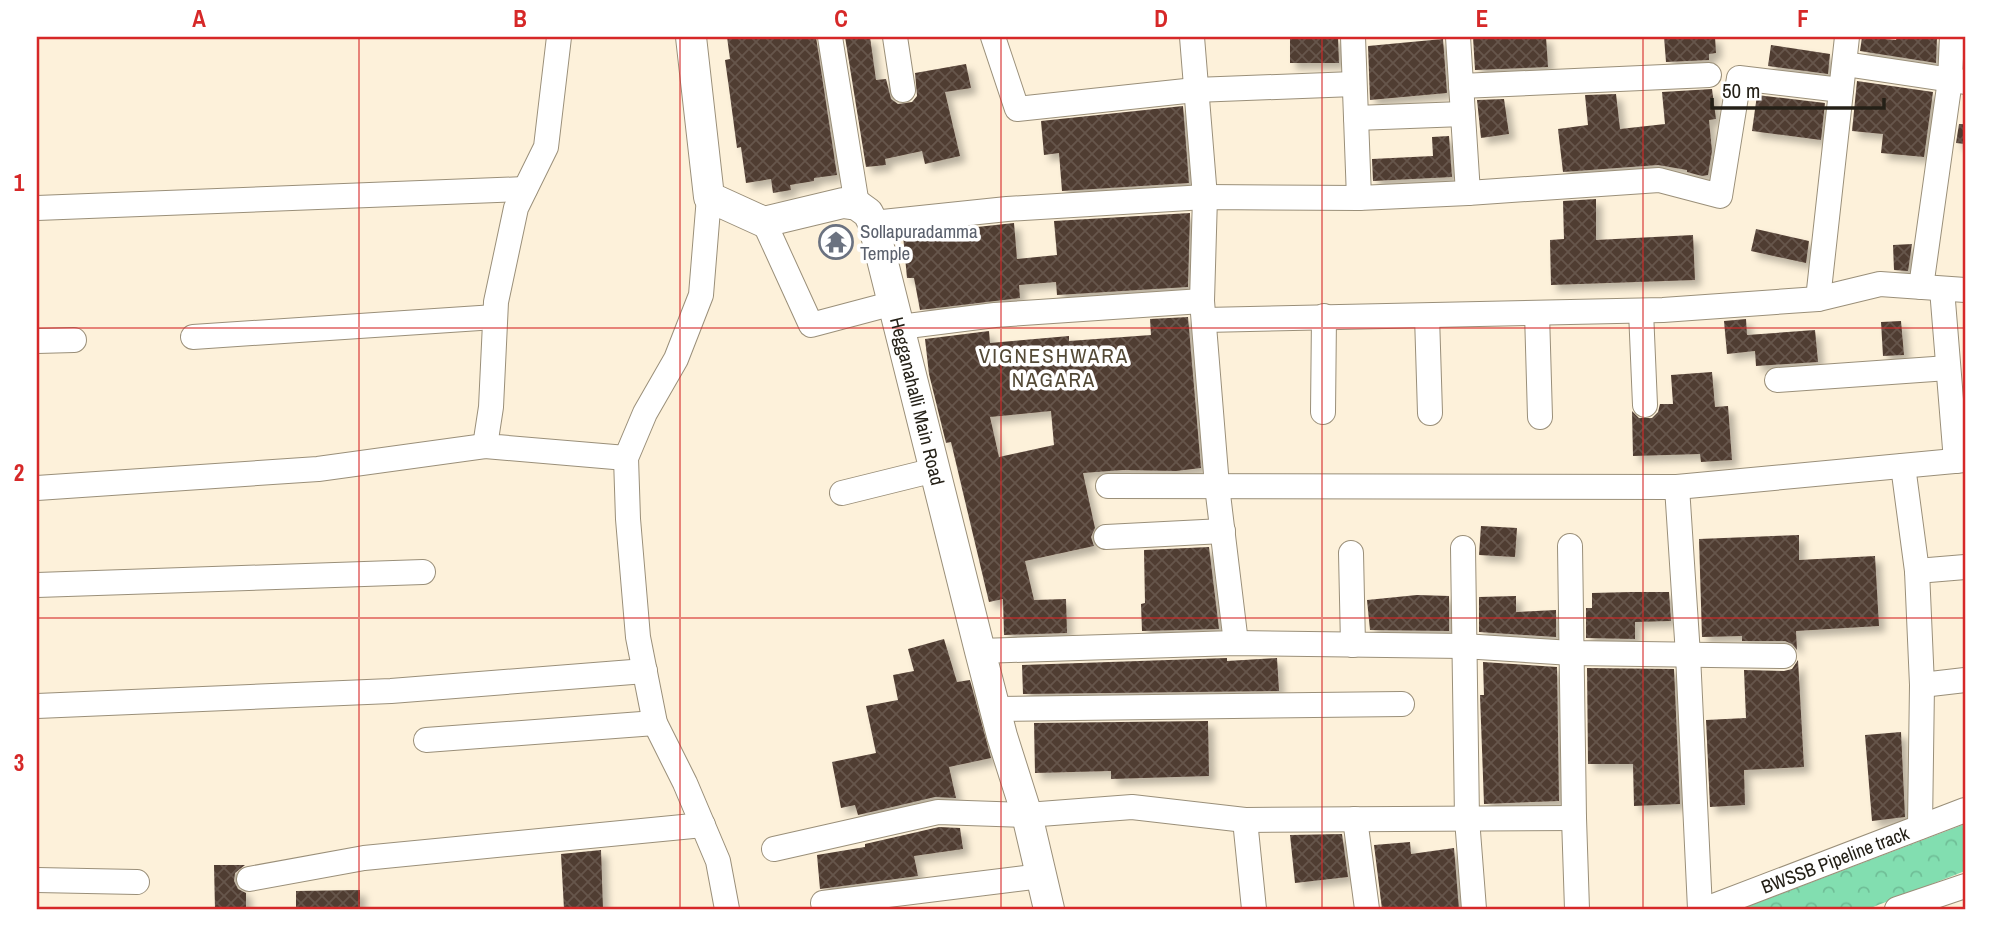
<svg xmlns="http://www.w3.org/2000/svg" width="2002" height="946" font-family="'Archivo Narrow',sans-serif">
<defs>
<pattern id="park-crowns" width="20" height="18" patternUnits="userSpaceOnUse" patternTransform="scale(1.75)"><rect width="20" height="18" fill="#82deb0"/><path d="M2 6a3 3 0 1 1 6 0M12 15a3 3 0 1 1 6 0" fill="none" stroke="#70be97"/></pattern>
<pattern id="building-cross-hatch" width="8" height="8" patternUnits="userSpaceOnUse" patternTransform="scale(1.75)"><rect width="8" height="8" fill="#503c31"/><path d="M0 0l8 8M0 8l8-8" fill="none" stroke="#66564c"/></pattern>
<filter id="shadow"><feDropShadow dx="6" dy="6" stdDeviation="3.5" flood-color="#0004"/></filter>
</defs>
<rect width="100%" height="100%" fill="#fdf1da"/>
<path fill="url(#park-crowns)" d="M1965,824V871L1868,909H1741Z"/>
<path fill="url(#building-cross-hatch)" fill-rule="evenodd" filter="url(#shadow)" d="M727,37H816L837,175L814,178V181L790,185L791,190L773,193L771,179L746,183L741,147L737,148L729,88L725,60L730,59Z
M845,37H870L876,80L886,79L891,99L898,104L912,102L917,96L915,73L966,64L971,88L945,92L960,156L925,164L922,151L885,159L886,165L866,167Z
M1290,37H1338L1339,63H1290Z
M1473,37H1546L1548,67L1475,70Z
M1664,37H1715L1716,53L1709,54V60L1666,62Z
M1862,37L1896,40L1897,37H1937L1936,63L1860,51Z
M1443,39L1447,93L1370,100L1368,46Z
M1771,45L1830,54L1828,74L1768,66Z
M1857,81L1933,92L1924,157L1881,153L1883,134L1852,131Z
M1712,89L1716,119L1709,120L1712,151L1708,175L1702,176L1687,172V170L1658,165L1563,172L1558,129L1588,125L1585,95L1616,94L1620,129L1665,124L1662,92Z
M1757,95L1825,103L1821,140L1752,131Z
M1504,99L1509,134L1481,138L1477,100Z
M1183,106L1189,183L1062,191L1059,153L1044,155L1041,121Z
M1959,124H1965V144L1956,143Z
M1449,136L1452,177L1373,181L1372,159L1433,156L1432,137Z
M1596,199V240L1693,235L1695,280L1551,285L1550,240L1564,239L1563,201Z
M1190,213L1188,287L1057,295L1056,282L1019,285L1020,298L920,310L914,278H907L903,235L1014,223L1017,259L1057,255L1054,221Z
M1756,229L1809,241L1806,263L1751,251Z
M1912,244L1908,271L1894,270L1893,245Z
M1188,317L1201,468L1176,471L1123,470L1083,473L1095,528L1091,537L1094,546L1025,561L1034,600L1066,599L1067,633L1004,635L1003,599L989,602L951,442L946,443L929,374L925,339L989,331L990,343L1069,336V341L1151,335L1150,319ZM1051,411L1054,445L999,457L990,417Z
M1746,319L1747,335L1815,330L1818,362L1756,366L1755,351L1727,354L1724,321Z
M1901,321L1904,355L1883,356L1881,322Z
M1712,372L1715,407L1728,406L1732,460L1701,462L1700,454L1633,456L1632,411L1639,418H1652L1658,412L1660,404H1673L1671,375Z
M1481,526L1517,528L1515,557L1479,555Z
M1799,535V560L1875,556L1879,626L1796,631L1797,650L1792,644L1785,641H1742V636L1702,637L1699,539Z
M1209,547L1219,629L1142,631L1141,604L1145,603L1144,550Z
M1631,592H1669L1671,621L1635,622V639L1586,638V608H1592V593Z
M1417,595L1449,596V631L1370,630L1367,600Z
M1516,596V612L1556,610V637L1479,632V597Z
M944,639L957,682L970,680L991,758L949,767L956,798L935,797L858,815L855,805L841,808L832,762L876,753L866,706L898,700L893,675L914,671L908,649Z
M1227,658V661L1277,658L1279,691L1023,694L1022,665Z
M1798,660L1804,767L1744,770L1745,805L1710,807L1706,720L1746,718L1744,670L1784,671L1792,669Z
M1483,662L1557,667L1559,801L1484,804L1480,695H1484Z
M1587,668L1674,669L1680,804L1634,806L1633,764H1588Z
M1208,721L1209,776L1111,779V771L1035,773L1034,723Z
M1901,732L1905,817L1872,821L1865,735Z
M939,827L960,828L963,849L914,856L918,876L820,889L817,855L865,847V844Z
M1342,834L1348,877L1295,883L1290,835Z
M1410,842L1411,854L1454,848L1459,909H1382L1374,845Z
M601,850L603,909H564L561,854Z
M214,865H245L235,873L234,881L238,889L246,893V909H215Z
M360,890V909H296V891Z"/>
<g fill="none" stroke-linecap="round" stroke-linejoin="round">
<g stroke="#9a8f79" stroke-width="26">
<g id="minor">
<path d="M559,37L546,147L516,208L496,302L491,407L485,446L626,458"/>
<path d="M830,37L857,205"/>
<path d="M895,37L903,90"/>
<path d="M993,37L1017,109L1195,90L1354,84"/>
<path d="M1192,37L1205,197L1202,301L1217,486L1236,643"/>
<path d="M1353,37L1359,198"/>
<path d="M1458,37L1468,193"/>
<path d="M1845,64L1965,82"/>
<path d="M1461,86L1709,75"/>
<path d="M1356,118L1463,114"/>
<path d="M709,197L701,295L676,359L645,413L626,458L628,519L638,637L655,723L685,783L718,861L727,909"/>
<path d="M37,208L525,189"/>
<path d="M764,222L811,325L894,303"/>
<path d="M873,223L1007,209L1205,197L1359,198L1468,193L1659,180L1720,196L1739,78L1841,90"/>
<path d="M1921,287L1950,80L1952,37"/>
<path d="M1942,289L1956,461"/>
<path d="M1818,299L1847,37"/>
<path d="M1641,311L1645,405"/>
<path d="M1537,313L1540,417"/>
<path d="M1427,316L1430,413"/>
<path d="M1205,320L1663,310L1818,299L1880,284L1965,290"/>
<path d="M900,327L995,315L1202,301"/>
<path d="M193,337L495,317"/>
<path d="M37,341L74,340"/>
<path d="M1777,380L1948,368"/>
<path d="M1323,412L1324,316"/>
<path d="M1903,466L1917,571L1922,685L1920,827"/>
<path d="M1108,486L1677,487L1965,460"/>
<path d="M1677,487L1688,655L1700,909"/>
<path d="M37,488L318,469L485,446"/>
<path d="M842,493L935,470"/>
<path d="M1106,537L1223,531"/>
<path d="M1570,546L1574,818L1577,909"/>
<path d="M1463,548L1467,819L1474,909"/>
<path d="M1351,553L1353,645"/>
<path d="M1917,571L1965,567"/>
<path d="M37,585L423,572"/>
<path d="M980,651L1236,643L1463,646L1572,653L1784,656"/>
<path d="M1922,685L1965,680"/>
<path d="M37,706L391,691L645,671"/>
<path d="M995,709L1402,704"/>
<path d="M426,740L655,723"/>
<path d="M1355,819L1367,909"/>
<path d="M1245,820L1254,909"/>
<path d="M774,849L938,812L1027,815L1132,807L1245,820L1574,818"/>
<path d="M249,879L364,858L703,825"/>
<path d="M37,880L137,882"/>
<path d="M823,903L1041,876"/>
<path id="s1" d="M1706,909L1965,810"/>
<path d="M1897,909L1965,886"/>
</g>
</g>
<g stroke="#9a8f79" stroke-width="32">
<g id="major">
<path id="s2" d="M691,37L709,197L764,222L843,203L857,205L868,213L873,223L980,651L1002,736L1027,815L1049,909"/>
</g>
</g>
<use href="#minor" stroke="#fff" stroke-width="24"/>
<use href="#major" stroke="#fff" stroke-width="30"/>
</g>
<path fill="none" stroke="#d62828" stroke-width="2" stroke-opacity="0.55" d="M359,37V909M680,37V909M1001,37V909M1322,37V909M1643,37V909M37,328H1965M37,618H1965"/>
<defs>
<g id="temple-ring" transform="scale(1.75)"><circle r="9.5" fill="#fff" stroke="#6b7280" stroke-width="1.5"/><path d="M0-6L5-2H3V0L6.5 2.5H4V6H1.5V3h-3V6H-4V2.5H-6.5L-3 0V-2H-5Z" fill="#6b7280"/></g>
</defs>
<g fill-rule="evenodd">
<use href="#temple-ring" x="836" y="242"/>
</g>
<g text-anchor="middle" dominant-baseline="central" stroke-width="7" stroke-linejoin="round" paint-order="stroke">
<g font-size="19" fill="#5b616d" stroke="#fff" text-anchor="start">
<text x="860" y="231">Sollapuradamma<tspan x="860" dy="22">Temple</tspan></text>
</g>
<g font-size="19" fill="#242017" stroke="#fff">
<text stroke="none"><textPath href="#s2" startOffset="525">Hegganahalli Main Road</textPath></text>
<text stroke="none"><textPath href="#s1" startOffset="138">BWSSB Pipeline track</textPath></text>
</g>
<g font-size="21" letter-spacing="2" fill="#544a36" stroke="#fff">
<text x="1054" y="355">VIGNESHWARA<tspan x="1054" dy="24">NAGARA</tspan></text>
</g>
</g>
<rect width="2002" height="946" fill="none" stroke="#ffffff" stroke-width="77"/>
<path d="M1712 98v10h172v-10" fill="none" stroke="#242017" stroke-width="3.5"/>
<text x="1722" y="98" font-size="21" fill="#242017" stroke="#ffffff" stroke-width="5" paint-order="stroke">50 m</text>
<rect x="38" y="38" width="1926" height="870" fill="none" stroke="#d62828" stroke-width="2.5"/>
<g font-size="23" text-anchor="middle" font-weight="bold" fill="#d62828">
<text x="199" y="27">A</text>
<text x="520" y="27">B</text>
<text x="841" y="27">C</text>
<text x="1161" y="27">D</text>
<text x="1482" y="27">E</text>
<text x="1803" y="27">F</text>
<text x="19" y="191">1</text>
<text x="19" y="481">2</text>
<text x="19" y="771">3</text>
</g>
</svg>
